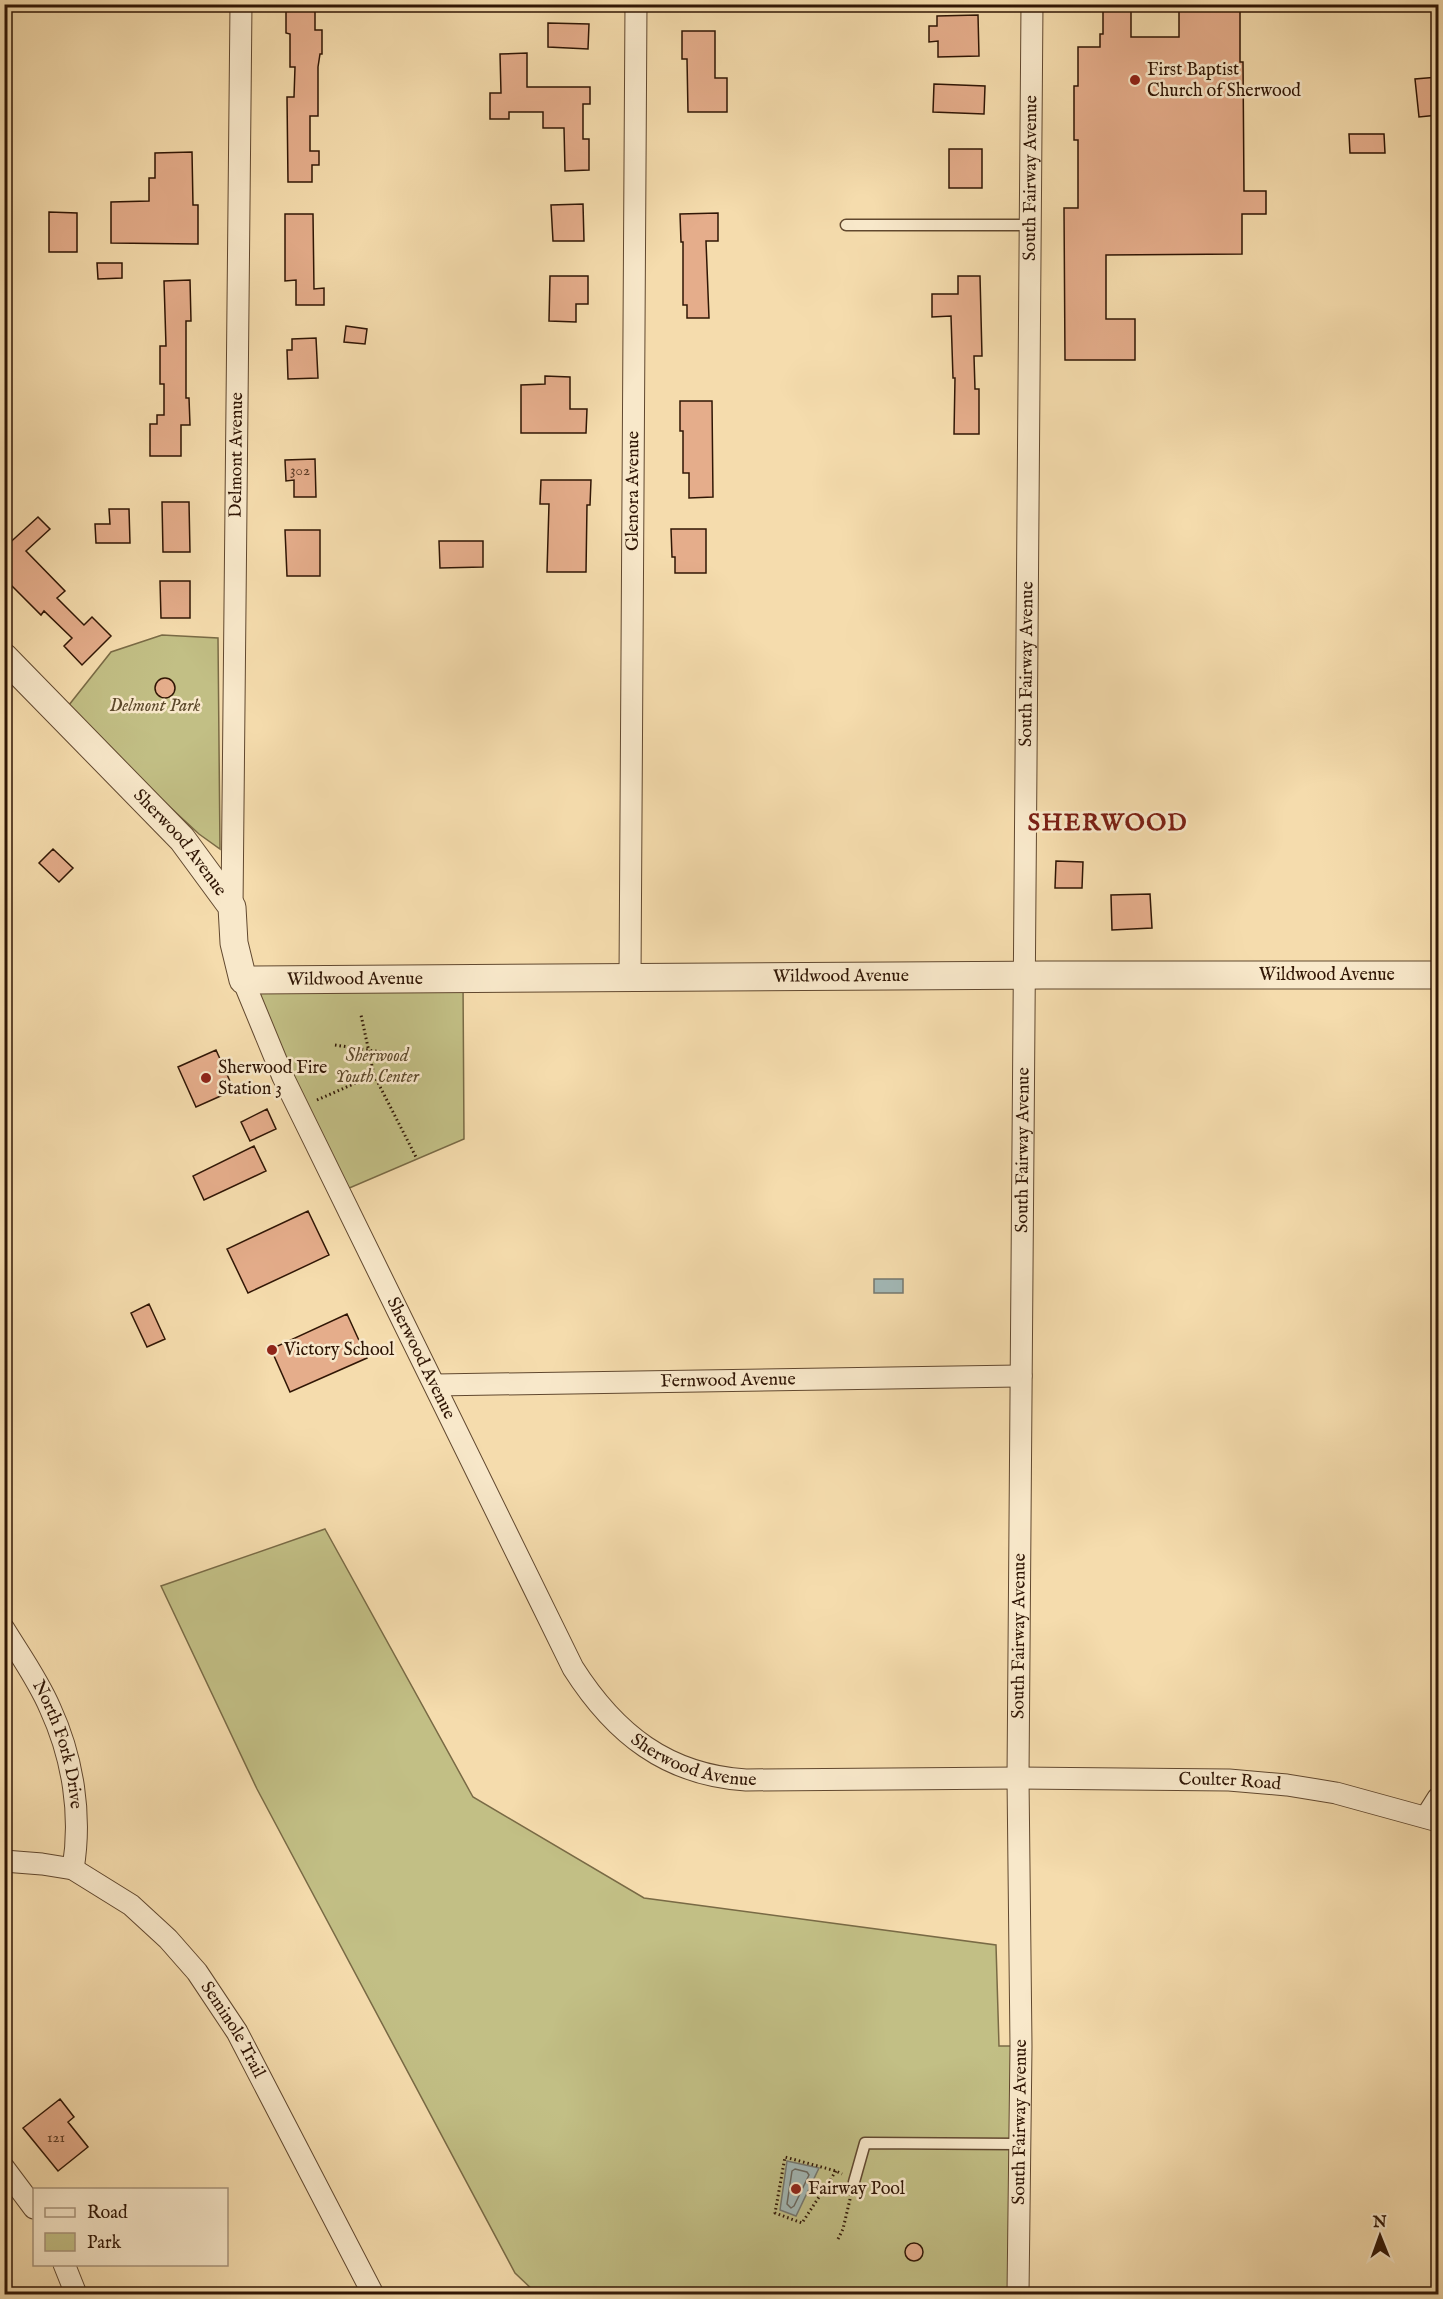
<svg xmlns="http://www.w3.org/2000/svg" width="1443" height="2299" font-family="'IM FELL English',serif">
<rect width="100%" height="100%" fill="#f5dcad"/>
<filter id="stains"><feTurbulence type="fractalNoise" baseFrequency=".00333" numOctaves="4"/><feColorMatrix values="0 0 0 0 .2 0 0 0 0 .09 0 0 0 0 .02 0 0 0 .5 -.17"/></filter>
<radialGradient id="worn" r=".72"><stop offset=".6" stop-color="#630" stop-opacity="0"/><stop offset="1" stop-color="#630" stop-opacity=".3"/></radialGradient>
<path fill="#c2bf85" stroke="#796a45" stroke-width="1.5" d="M162,635L218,638L220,849L199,834L65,710L111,652Z
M243,980H463L464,1139L340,1192Z
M325,1529L473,1797L644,1898L996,1945L999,2046H1021L1019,2294H537L515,2273L257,1789L161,1586Z"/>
<path fill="#a2b8b6" stroke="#74776f" stroke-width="1.5" d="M874,1279H903V1293H874Z
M787,2161L819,2168L796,2216L780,2210Z"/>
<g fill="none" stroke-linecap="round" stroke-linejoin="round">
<path stroke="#69675e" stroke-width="1.5" d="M795,2169L807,2172L809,2175L794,2206L791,2208L787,2204L792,2171Z"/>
</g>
<path fill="#e5ad8b" stroke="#301605" stroke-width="1.5" d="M1103,4H1131V37H1179V4H1240V62H1243L1244,191H1266V214H1242V254L1106,255V319H1135V360H1065L1064,208H1078V140H1074V86H1078V47H1100V34H1103Z
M286,11H315V30H322V54H320L318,67V116H310V151H319V165H312V182H288L287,97H294L295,67H290V34L286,33Z
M978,15L979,56L938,57V41L929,42V26H937V16Z
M548,23L589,24L588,49L548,47Z
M682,31H715V78H727V112H688L687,59H682Z
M527,53V87H590V104H583V139H589V170L565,171L564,128H543V112H509V119H490V93H501L500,54Z
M1438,77V115L1419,117L1415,79Z
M934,84L985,86L984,114L933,112Z
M1349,134H1384L1385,153H1350Z
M949,149H982V188H949Z
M192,152L193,205H198V244L111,243V202L149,201V178H155V153Z
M583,204L584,241H553L551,205Z
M49,212L77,213V252H49Z
M718,213V241H706L709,318H687V305H683V242H681L680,214Z
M285,214H313L314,289L324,288V305H296V280L285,281Z
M97,263H122V278L98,279Z
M550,276H588V304H576V322L549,321Z
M958,276H980L982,356H974L975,389H979V434H954L955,378H953L951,316L932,317V294H958Z
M190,280L191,321H186V398H189L190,425H181V456H150V424H157V415H164V384H160V346H166L164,281Z
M346,326L367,329L365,344L344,342Z
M316,338L318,378L288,379L287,350H292V339Z
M545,376L570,377V409H587L586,433H521V385L545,384Z
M680,401H712L713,497L689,498V473H683V431H680Z
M315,459L316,497H294V480L286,481L285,460Z
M541,480H591L590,505H587L586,572H547L549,504H540Z
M162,502H189L190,552H163Z
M109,509H129L130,543H96L95,524H110Z
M38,517L50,529L26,551L65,591L57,598L84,625L92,617L111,636L82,665L64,646L72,638L44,611L41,615L4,578V548Z
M671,529H706V573H675V557H672Z
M285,530H320V576H287Z
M439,541H483V567L440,568Z
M160,581H190V618H161Z
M155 688a10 10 0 1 1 20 0a10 10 0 1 1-20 0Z
M53,849L73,868L59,882L39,863Z
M1056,861L1083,862L1082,888H1055Z
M1150,894L1152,928L1112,930L1111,895Z
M216,1050L234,1090L196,1107L178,1067Z
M267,1109L276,1129L250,1141L241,1122Z
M254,1146L266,1171L204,1200L193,1176Z
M308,1211L329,1255L248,1293L227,1249Z
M149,1304L165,1339L147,1347L131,1313Z
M347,1314L367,1358L290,1392L271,1349Z
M60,2099L74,2117L68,2122L88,2147L58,2171L23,2128Z
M905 2252a9 9 0 1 1 18 0a9 9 0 1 1-18 0Z"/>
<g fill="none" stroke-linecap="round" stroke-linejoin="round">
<g stroke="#61482f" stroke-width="13">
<path id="service" d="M846,225H1030
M854,2182L865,2143L1020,2144"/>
</g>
<g stroke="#61482f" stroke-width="23">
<g id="minor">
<path id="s1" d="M232,907L241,4"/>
<path id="s2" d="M630,979L636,4"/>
<path id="s3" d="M243,980L283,1077L573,1668C615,1734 667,1775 746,1780L1018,1778L1229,1780L1287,1785L1336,1793L1438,1821"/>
<path id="s4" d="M436,1385L1021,1376"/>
<path id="s5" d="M4,1629C20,1655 38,1680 50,1708C73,1758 82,1815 73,1869"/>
<path d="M1426,1817L1438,1798"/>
<path id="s6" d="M4,1861L42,1864L73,1869L131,1905L168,1939L197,1972L237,2032L373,2294"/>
<path d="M4,2168L34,2208"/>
<path d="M64,2264L76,2294"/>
<path id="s7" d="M1018,2294L1021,2046L1018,1778L1032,4"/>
</g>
</g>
<g stroke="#61482f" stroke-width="29">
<g id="tertiary">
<path id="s8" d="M4,657L182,839L232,907L234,943L243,980L1043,975H1438"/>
</g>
</g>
<path stroke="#301605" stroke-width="3" stroke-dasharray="1.5 3" stroke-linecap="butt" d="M335,1045L401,1055
M374,1075L417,1159
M317,1100L374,1075L361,1015
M836,2171L802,2223L775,2213L785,2157L836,2171L842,2174
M838,2239L843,2229L851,2195"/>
<use href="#service" stroke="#f8e8ca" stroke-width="10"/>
<use href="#minor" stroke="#f8e8ca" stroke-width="21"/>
<use href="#tertiary" stroke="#f8e8ca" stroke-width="27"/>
</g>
<g fill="#8f2418" stroke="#f8e8ca" stroke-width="2">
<circle cx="1135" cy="80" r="6"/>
<circle cx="206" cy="1078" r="6"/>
<circle cx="272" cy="1350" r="6"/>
<circle cx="796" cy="2189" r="6"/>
</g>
<g text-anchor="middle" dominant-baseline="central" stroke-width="5" stroke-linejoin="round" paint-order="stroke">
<g font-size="15" fill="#5d3c26">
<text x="300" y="470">302</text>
<text x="56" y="2137">121</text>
</g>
<g font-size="18" fill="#301605" stroke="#f8e8ca" text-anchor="start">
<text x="1147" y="70">First Baptist<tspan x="1147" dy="21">Church of Sherwood</tspan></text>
<text x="218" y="1068">Sherwood Fire<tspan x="218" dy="21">Station 3</tspan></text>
<text x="284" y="1350">Victory School</text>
<text x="808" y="2189">Fairway Pool</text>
</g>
<g font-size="18" fill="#301605" stroke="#f8e8ca">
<text stroke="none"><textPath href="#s7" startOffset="2116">South Fairway Avenue</textPath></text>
<text stroke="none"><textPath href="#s1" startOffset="452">Delmont Avenue</textPath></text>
<text stroke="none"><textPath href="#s2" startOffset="488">Glenora Avenue</textPath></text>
<text stroke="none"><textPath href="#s7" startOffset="1630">South Fairway Avenue</textPath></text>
<text stroke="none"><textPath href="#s8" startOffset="256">Sherwood Avenue</textPath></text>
<text stroke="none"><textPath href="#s8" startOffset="1497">Wildwood Avenue</textPath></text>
<text stroke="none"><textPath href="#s8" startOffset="1011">Wildwood Avenue</textPath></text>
<text stroke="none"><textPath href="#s8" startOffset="525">Wildwood Avenue</textPath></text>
<text stroke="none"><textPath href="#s7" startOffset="1144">South Fairway Avenue</textPath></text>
<text stroke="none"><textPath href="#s3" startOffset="418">Sherwood Avenue</textPath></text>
<text stroke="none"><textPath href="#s4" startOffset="292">Fernwood Avenue</textPath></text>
<text stroke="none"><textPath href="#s7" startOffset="658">South Fairway Avenue</textPath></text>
<text stroke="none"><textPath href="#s5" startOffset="129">North Fork Drive</textPath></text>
<text stroke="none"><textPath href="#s3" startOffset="922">Sherwood Avenue</textPath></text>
<text stroke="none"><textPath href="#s3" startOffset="1462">Coulter Road</textPath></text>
<text stroke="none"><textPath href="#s6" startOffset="300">Seminole Trail</textPath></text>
<text stroke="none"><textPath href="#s7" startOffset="172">South Fairway Avenue</textPath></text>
</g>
<g font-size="18" font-style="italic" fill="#5c492b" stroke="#f8e8ca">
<text x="155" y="706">Delmont Park</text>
<text x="377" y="1056">Sherwood<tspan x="377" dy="21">Youth Center</tspan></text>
</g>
<g font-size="24" font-weight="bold" letter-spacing="1.5" fill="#7a1f14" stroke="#f8e8ca">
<text x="1108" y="823">SHERWOOD</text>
</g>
</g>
<rect width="1443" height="2299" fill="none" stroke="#f5dcad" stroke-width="24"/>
<rect x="6" y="6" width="1431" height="2287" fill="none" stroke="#301605" stroke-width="3"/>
<rect x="12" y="12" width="1419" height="2275" fill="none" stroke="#301605" stroke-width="1.5"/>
<rect x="33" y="2188" width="195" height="78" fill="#f8e8ca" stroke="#a8947b" stroke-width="1.5"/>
<rect x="45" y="2208" width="30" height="9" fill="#f8e8ca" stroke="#a8947b" stroke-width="1.5"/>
<text x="87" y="2218" font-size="18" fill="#301605">Road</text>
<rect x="45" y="2233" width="30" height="18" fill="#c2bf85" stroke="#a8947b" stroke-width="1.5"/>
<text x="87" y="2248" font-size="18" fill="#301605">Park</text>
<g transform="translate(1380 2236) rotate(359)" stroke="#f8e8ca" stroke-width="4.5" paint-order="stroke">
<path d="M0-4.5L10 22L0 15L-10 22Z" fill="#301605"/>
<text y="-9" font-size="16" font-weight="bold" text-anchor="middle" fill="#301605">N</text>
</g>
<rect width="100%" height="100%" filter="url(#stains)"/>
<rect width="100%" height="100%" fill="url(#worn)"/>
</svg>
